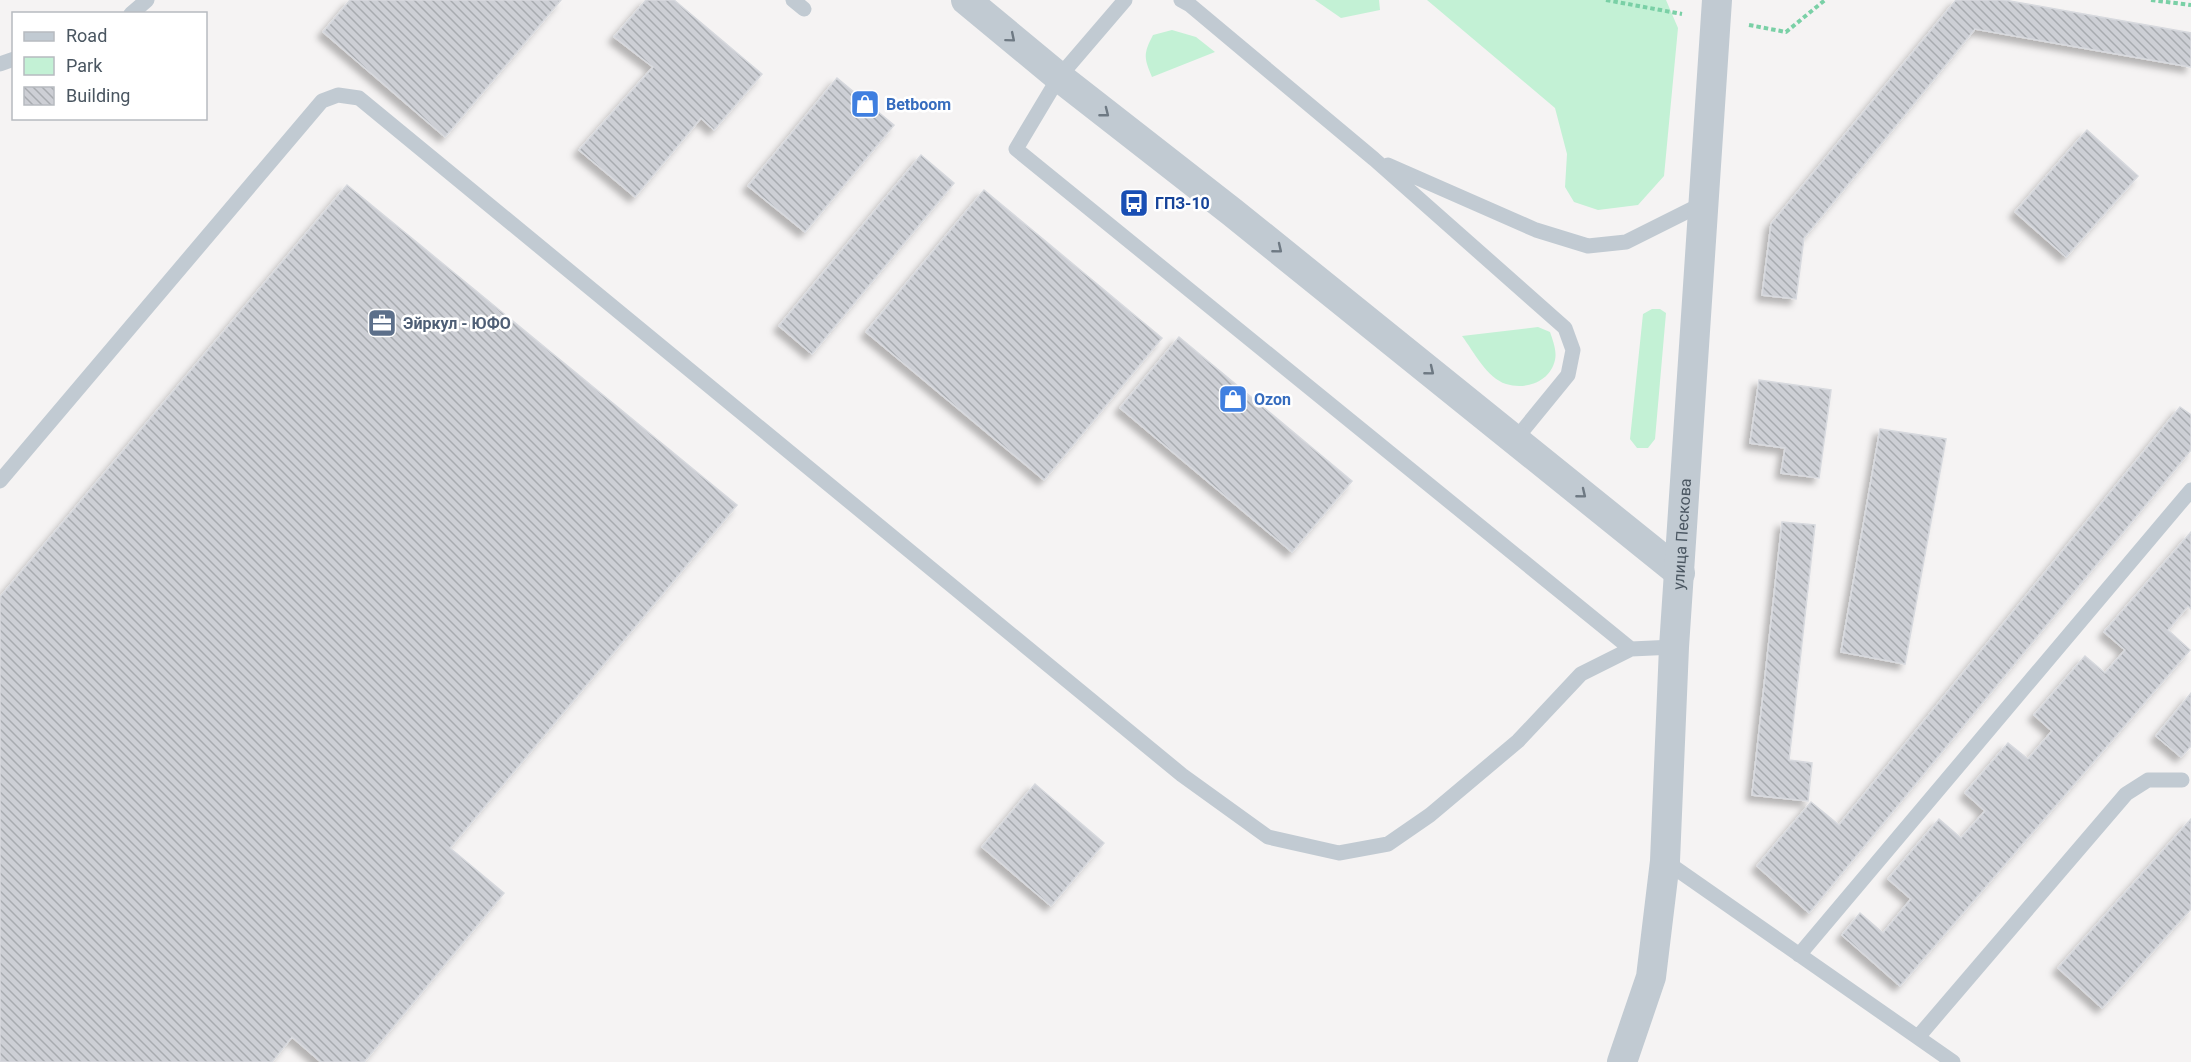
<svg xmlns="http://www.w3.org/2000/svg" width="2191" height="1062" font-family="Roboto,sans-serif">
<defs>
<pattern id="building-back-hatch" width="6" height="6" patternUnits="userSpaceOnUse" patternTransform="scale(1.5)"><rect width="6" height="6" fill="#cdcfd5"/><path d="M-1 5l2 2M0 0l6 6M5-1l2 2" fill="none" stroke="#a8abb0"/></pattern>
<filter id="shadow"><feDropShadow dx="-5.5" dy="5.5" stdDeviation="3" flood-color="#0004"/></filter>
</defs>
<rect width="100%" height="100%" fill="#f5f3f3"/>
<path fill="#c3f1d5" d="M1315,0H1379L1380,10L1341,18Z
M1427,0H1666L1678,28L1664,176L1638,205L1598,210L1574,202L1565,187L1567,154L1555,108Z
M1172,30L1196,37L1215,52L1152,77C1144,58 1143,54 1153,35Z
M1652,309H1660L1666,313L1655,439L1648,448H1637L1630,439L1643,314Z
M1538,327L1550,332C1553,341 1557,351 1555,360C1550,382 1526,390 1506,384C1487,378 1474,352 1462,336Z"/>
<path fill="url(#building-back-hatch)" stroke="#d7d9de" stroke-width="1.5" filter="url(#shadow)" d="M350,0H561L445,137L323,32Z
M646,0H674L762,74L714,130L701,118L635,197L579,150L653,67L614,37Z
M1956,0H2004L2191,33V67L1975,29L1804,238L1796,299L1762,295L1771,224Z
M837,78L894,125L805,232L748,186Z
M2087,130L2138,176L2066,257L2015,212Z
M921,155L954,183L812,354L779,326Z
M347,185L737,505L450,848L504,893L364,1062H321L292,1037L272,1062H0V597Z
M984,190L1162,338L1044,480L866,332Z
M1179,337L1352,481L1292,552L1120,408Z
M1759,380L1831,390L1819,478L1781,473L1785,448L1750,443Z
M2180,407L2191,415V450L1809,913L1757,866L1811,802L1839,825Z
M1880,429L1946,439L1905,664L1841,652Z
M1782,522L1815,525L1789,760L1812,763L1808,801L1752,795Z
M2191,532V609L2188,606L2168,630L2190,650L1900,986L1842,935L1860,913L1883,933L1911,899L1888,879L1939,819L1961,838L1985,811L1965,793L2008,743L2028,759L2052,731L2034,715L2085,656L2105,673L2125,650L2104,632Z
M2191,693V746L2181,757L2156,736Z
M1035,784L1104,843L1051,906L982,847Z
M2191,819V909L2102,1008L2058,968Z"/>
<g fill="none" stroke-linecap="round" stroke-linejoin="round">
<path stroke="#7ad0a6" stroke-width="4" stroke-dasharray="4.5 3" stroke-linecap="butt" d="M1606,0L1682,14
M2151,0L2191,5
M1749,25L1786,32L1825,0"/>
<path stroke="#c1cad2" stroke-width="15" d="M793,0L804,9
M1125,0L1059,77L1016,149L1631,649L1674,647
M1181,0L1190,5L1374,159L1565,328L1573,350L1568,375L1515,440
M131,14L147,0
M0,64L14,59
M1388,165L1536,230L1588,246L1626,242L1704,203
M0,481L322,101L338,95L359,98L1182,775L1268,837L1339,853L1388,844L1430,815L1518,741L1581,674L1631,649
M1665,861L1953,1062
M1799,955L2191,490
M1918,1037L2126,794L2148,780H2182"/>
<g stroke="#c1cad2" stroke-width="30">
<path d="M966,0L1059,77L1232,212L1680,573"/>
<path id="s1" d="M1622,1062L1651,977L1665,861L1674,647L1717,0"/>
</g>
</g>
<defs><path id="oneway-chevron" d="M-2-3.5L2.5 0L-2 3.5" fill="none" stroke-width="1.6" stroke-linecap="round" stroke-linejoin="round" transform="scale(1.5)"/></defs>
<g stroke="#6e7983">
<use href="#oneway-chevron" transform="translate(1011 38) rotate(40)"/>
<use href="#oneway-chevron" transform="translate(1105 113) rotate(38)"/>
<use href="#oneway-chevron" transform="translate(1278 249) rotate(39)"/>
<use href="#oneway-chevron" transform="translate(1430 371) rotate(39)"/>
<use href="#oneway-chevron" transform="translate(1582 494) rotate(39)"/>
</g>
<defs>
<g id="shop-square" transform="scale(1.5)"><rect x="-9" y="-9" width="18" height="18" rx="4" fill="#3f7fe0" stroke="#fff"/><path d="M-5-2.5h2.3a2.7 3.5 0 0 1 5.4 0H5L5.5 6h-11ZM-1.5-2.5h3a1.5 2.3 0 0 0-3 0Z" fill="#fff"/></g>
<g id="bus-square" transform="scale(1.5)"><rect x="-9" y="-9" width="18" height="18" rx="4" fill="#1a4fb4" stroke="#fff"/><path d="M-5-6H5V4H4V6H2V4H-2V6H-4V4H-5ZM-3.5-4V0h7V-4ZM-3.5 1.2v1.5H-2V1.2ZM2 1.2v1.5H3.5V1.2Z" fill="#fff"/></g>
<g id="office-square" transform="scale(1.5)"><rect x="-9" y="-9" width="18" height="18" rx="4" fill="#5c6f8a" stroke="#fff"/><path d="M-6-3h4V-5.5h4V-3h4V5H-6ZM-1-4.5V-3h2v-1.5ZM-6 0V1H6V0Z" fill="#fff"/></g>
</defs>
<g fill-rule="evenodd">
<use href="#shop-square" x="865" y="104"/>
<use href="#bus-square" x="1134" y="203"/>
<use href="#office-square" x="382" y="323"/>
<use href="#shop-square" x="1233" y="399"/>
</g>
<g text-anchor="middle" dominant-baseline="central" stroke-width="5" stroke-linejoin="round" paint-order="stroke">
<g font-size="16" font-weight="bold" fill="#366cbe" stroke="#fff" text-anchor="start">
<text x="886" y="104">Betboom</text>
<text x="1254" y="399">Ozon</text>
</g>
<g font-size="16" font-weight="bold" fill="#164399" stroke="#fff" text-anchor="start">
<text x="1155" y="203">ГПЗ-10</text>
</g>
<g font-size="16" font-weight="bold" fill="#4e5e75" stroke="#fff" text-anchor="start">
<text x="403" y="323">Эйркул - ЮФО</text>
</g>
<g font-size="16" fill="#4a5661" stroke="#fff">
<text stroke="none"><textPath href="#s1" startOffset="534">улица Пескова</textPath></text>
</g>
</g>
<rect x="12" y="12" width="195" height="108" fill="#ffffff" stroke="#b7bbc0" stroke-width="1.5"/>
<rect x="24" y="32" width="30" height="9" fill="#c1cad2" stroke="#b7bbc0" stroke-width="1.5"/>
<text x="66" y="42" font-size="18" fill="#4a5661">Road</text>
<rect x="24" y="57" width="30" height="18" fill="#c3f1d5" stroke="#b7bbc0" stroke-width="1.5"/>
<text x="66" y="72" font-size="18" fill="#4a5661">Park</text>
<rect x="24" y="87" width="30" height="18" fill="url(#building-back-hatch)" stroke="#b7bbc0" stroke-width="1.5"/>
<text x="66" y="102" font-size="18" fill="#4a5661">Building</text>
</svg>
